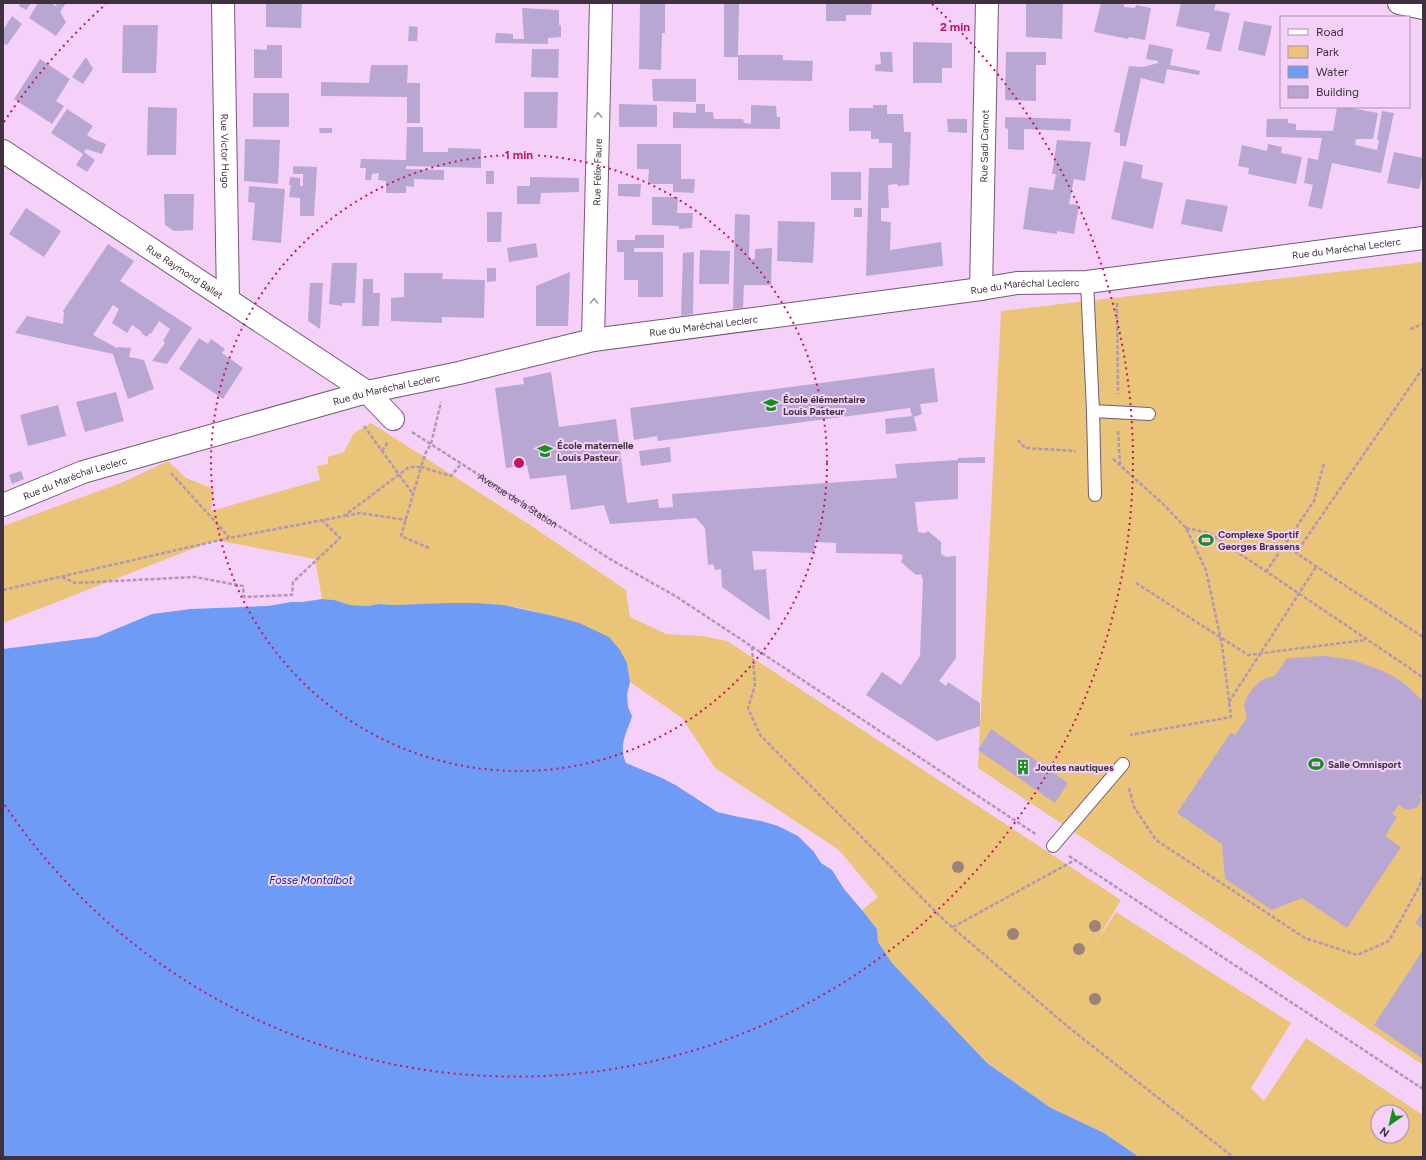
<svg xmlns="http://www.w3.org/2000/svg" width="1426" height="1160" font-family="Figtree,sans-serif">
<rect width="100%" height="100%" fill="#f5d1f9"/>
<path fill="#eac478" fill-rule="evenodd" d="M1423,262V1065L978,768L1001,311Z
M371,423L530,525L626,590L630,617L666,634L703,636L727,641L1121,900L1093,947L1116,912L1291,1023L1251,1088L1264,1101L1306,1038L1423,1115V1157H1139L1104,1133L1051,1108L987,1063L892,963L878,942L877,929L862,910L878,897L839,850L715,768L682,718L630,682L627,663L554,616L526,609L503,605L477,603L395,605L379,604L368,606L350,605L334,600L322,599L315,559L215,540L3,623V526L121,483L168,461L186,478L214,489L211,511L320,480L317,466L328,464V457L344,452L354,433ZM1378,1112H1402V1136H1378Z"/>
<path fill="#6e9bf6" d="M322,599L334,600L350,605L368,606L379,604L395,605L449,603H477L503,605L554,616L579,623L609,637L620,650L627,663L630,682L627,694L628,707L632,716C627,733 618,745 626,763L662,778L677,786L717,812L739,817L761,821L778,826L798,836L814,852L821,863L832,870L844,889L862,910L877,929L878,942L892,963L987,1063L1051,1108L1104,1133L1139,1157H3V649L97,637L152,614L191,609L268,606L291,602H302Z"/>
<path fill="#b9a7d3" d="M20,3H31L26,10L19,6Z
M38,3H51L57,7L55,3H66L60,12L66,22L56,36L29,18Z
M266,3H302L301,28L266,27Z
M640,3H665V33H662L661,70L639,69Z
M724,3H739L738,55H783V60L813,61L812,81L738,80V57H724Z
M826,3H872L871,15H846V21H826Z
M1026,3H1063L1062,39L1026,37Z
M1101,3H1124V7L1135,8L1136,5L1151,8L1145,40L1129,37L1128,39L1094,32Z
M1181,3H1216L1214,10L1230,13L1221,52L1206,49L1210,33L1176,26Z
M522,8L559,10V25H561V37L548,38V44L495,43L496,33L513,34V39H524Z
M12,16L22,24L7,45L3,43V30Z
M1244,21L1272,26L1265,56L1238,50Z
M123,25H158L156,73H122Z
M409,26L418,27L417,41H408Z
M913,42L952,43V68H942V83H913Z
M1149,44L1173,49L1170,65L1200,71L1199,75L1167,69L1164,84L1141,78L1126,146H1120V133L1114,132L1129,66L1143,67L1158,63V61L1146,59Z
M267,45H282V78H254V49L267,50Z
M532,49H559L558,78L531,77Z
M880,52H892L893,72L875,71V65L881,64Z
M1006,52H1046V65H1036V101L1005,100Z
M86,57L93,69L83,84L72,77Z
M40,59L70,79L56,101L64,106L52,124L14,99Z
M371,65H408L407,83H420V123H407V97L321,96V82L369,83Z
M652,79H696V102L653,101Z
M524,92H558L557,128H524Z
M253,93H289V127H253Z
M619,104L657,105V127H619Z
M696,104H705V112H713L714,119H743L744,123L751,124V105L776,106L777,117H780V129L673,128V112L696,113Z
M873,105H887V114H903L904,132H911L909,185L898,186L897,184L888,185L889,208H881V221L891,222L890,250L941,242L943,266L866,276L869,168H892V143H879V139H871V131H849V108H873Z
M148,107L177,108L176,155H147Z
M1337,107H1346L1378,113L1373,139H1356L1355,145L1377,150L1379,140H1377L1382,111L1394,113L1381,173L1332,163L1322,209L1308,206L1313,185L1304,183L1308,158L1318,160L1322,138L1266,137L1267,119H1288V123L1296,124V130L1333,131Z
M67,109L93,126L87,135L93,139L106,144L102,154L86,149L84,152L95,160L87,172L76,165L83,154L51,133Z
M1005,117L1071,119L1070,131L1024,129V150L1008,149V129L1005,128Z
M947,119H967V133L948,132Z
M407,127H423V152H448V148L481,149V168L406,166V169L444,170V180L414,179V187L406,186V193H386V181L378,180L379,173L372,174L371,180H365L366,168H360L361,159L406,160Z
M319,128H332V133H320Z
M245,139L280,140L278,184L244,181Z
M1057,140L1091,142L1085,181L1074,179L1069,204L1079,205L1074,234L1057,231V234L1023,229L1029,187L1053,190L1056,174H1052Z
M637,144H681V179H695L694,193L673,192V184H648L649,169H637Z
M1268,144L1282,147L1281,153L1302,157L1296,184L1248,174L1249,168L1238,166L1242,145L1267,151Z
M1394,152L1423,158V172L1419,189L1387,183Z
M1124,161L1143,165L1141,178L1163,183L1153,229L1111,219Z
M293,166L317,167L314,216H300V198L289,197L291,185H289L290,177L300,178V186H303V174H293Z
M486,171H494V184H486Z
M831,172H861V200H831Z
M530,177L579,178V192L541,193L540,204H517V186H530Z
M618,184H641L640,197L618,196Z
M249,186L285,189L281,243L252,240L255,203L248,202Z
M164,194H194L193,230L174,231L165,225Z
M652,197H678L677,213H693L692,228L679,229V226L652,225Z
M1186,199L1228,206L1222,232L1181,224Z
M26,208L61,231L44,257L9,234Z
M854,208H862V217H854Z
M487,212H502L501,242H487Z
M735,214L750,215L749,259H755V249L772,248L771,285H744L743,308L733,309Z
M778,221L815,222L813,263L777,261Z
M635,235H664V248H634V252H663V297H638V280H624V252H617V240H635Z
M536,243L538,257L509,262L507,248Z
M108,244L134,261L120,281L192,328L167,364L152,361L165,343L163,341L170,329L159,321L151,334L150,333L147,337L141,333L142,332L132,325L127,333L112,323L119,309L113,305L93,335L117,348L118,347L131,348L129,357L144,360L154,389L128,399L113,354L15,333L27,316L63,324L64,313L63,311Z
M700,250L730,251L729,284H699Z
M694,252L693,314L681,316L683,253Z
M332,263H357L355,303H342V306L329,304Z
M487,268H496V281L487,282Z
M570,272L568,326H536V286Z
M404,273H443L442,279L485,280L484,318L442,317V323L391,321V298L404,297Z
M363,279H373V293H380L379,326H362Z
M310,283H323L320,329L308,321Z
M199,338L208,344L211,339L225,349L222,353L243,368L223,399L179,369Z
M934,368L938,402L920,404L922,414L914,417L917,431L886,434L885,419L912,416L910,408L658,441L657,436L634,440L630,408Z
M551,372L559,427L616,419L627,503L658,499L659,508L673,507L672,494L897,478L895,464L958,460V458L985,457V463H958V499L915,502L918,532L925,533L928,531L941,542V554L946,557L956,556V658L939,681L946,686L948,682L980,703V726L937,741L866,695L882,672L901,685L920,656L923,580L921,574L916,575L901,562L903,556L900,554L836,553V543L815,542L814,553L752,551L754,570L766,569L770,621L722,587L721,569L715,570L713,564L708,565L705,528L696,518L610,524L604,505L571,510L566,475L530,479L527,465L506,468L495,388L524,384L523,378Z
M116,392L124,421L85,432L76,402Z
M58,405L66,436L28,446L20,415Z
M670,447L671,462L641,466L639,451Z
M21,471L24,479L12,484L9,475Z
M1325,656L1353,660L1380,670L1393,676L1405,684L1423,701V794L1420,795L1421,800L1418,807L1412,809H1405L1399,805L1392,814L1397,817L1385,836L1401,847L1347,928L1302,898L1272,910L1225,879L1222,844L1177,813L1231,732L1235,735L1247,718L1244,705L1248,695L1253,688L1259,682L1266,678L1275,676L1286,659L1304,657Z
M991,729L1068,783L1055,803L978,750Z
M1423,911V929L1415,923Z
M1423,950V1059L1374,1025Z"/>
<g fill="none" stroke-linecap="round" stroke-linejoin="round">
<g stroke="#77587a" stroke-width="14">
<path id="service" d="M1087,282L1093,411L1095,495
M1093,411L1149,414
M1053,846L1123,764"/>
</g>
<g stroke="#77587a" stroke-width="24">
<g id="minor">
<path id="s2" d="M223,3L228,300"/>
<path d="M1399,3L1423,8"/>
<path id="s3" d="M3,151L367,392L393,419"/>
<path id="s4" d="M981,289L987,3"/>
<path id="s5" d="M593,340L601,3"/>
<path id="s6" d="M3,505L83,472L367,392L459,373L593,340L981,289L1017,283L1087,282L1423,238"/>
</g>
</g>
<g stroke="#b297b5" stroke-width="2.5" stroke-dasharray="4 2" stroke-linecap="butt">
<path d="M1117,303L1118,394"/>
<path d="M1410,329L1423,324"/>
<path d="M1423,368L1296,553L1423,637"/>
<path d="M364,426L413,494"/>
<path d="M1118,431L1120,464"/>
<path id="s1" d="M412,432L610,559L677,597L1037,835"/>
<path d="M1018,440L1025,448L1076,451"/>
<path d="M382,451L388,442"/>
<path d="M1113,459L1162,503L1186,528L1206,570L1222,645L1231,717L1130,735"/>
<path d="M171,473L229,537"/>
<path d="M345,516L360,513L406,520"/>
<path d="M1186,528L1209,533L1411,669L1423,678"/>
<path d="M429,548L401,536L421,467L451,476L461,464"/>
<path d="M1266,572L1314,501L1324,463"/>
<path d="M62,577L75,583L195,577L243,586L244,597L292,595L293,582L340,538L322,520"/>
<path d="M1136,583L1248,655L1366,640"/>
<path d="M3,590L229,538L344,516L409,467H421L426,452L431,444L441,402"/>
<path d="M752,647L755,685L748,708L760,735L945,921L1067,1026L1233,1157"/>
<path d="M1229,702L1316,567"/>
<path d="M1129,788L1134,807L1156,840L1305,938L1357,955L1389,941L1419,887L1423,875"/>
<path d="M1069,856L1423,1089"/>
<path d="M953,927L1075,860"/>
</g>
<use href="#service" stroke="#fff" stroke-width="12"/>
<use href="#minor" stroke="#fff" stroke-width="22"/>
</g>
<g fill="#9e8279">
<circle cx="958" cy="867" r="6"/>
<circle cx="1095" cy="926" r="6"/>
<circle cx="1013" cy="934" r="6"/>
<circle cx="1079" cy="949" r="6"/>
<circle cx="1095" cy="999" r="6"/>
</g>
<defs><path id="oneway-chevron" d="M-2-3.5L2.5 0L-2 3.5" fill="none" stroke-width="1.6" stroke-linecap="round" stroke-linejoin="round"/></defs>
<g stroke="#9f98a0">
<use href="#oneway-chevron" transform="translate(598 115) rotate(-89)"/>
<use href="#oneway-chevron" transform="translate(594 301) rotate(-89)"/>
</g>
<g fill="none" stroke="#c2185b" stroke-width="2" stroke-dasharray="2 4">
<circle cx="519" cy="463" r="308"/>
<path d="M4 122A617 617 0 0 1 106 4M932 4A617 617 0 1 1 4 804"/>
</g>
<defs>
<g id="school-bare" transform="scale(1.2)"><path d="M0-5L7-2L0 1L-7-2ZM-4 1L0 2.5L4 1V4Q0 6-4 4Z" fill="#15901e" stroke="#f5d1f9" stroke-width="2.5" paint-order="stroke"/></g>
<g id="stadium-bare" transform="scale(1.2)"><path d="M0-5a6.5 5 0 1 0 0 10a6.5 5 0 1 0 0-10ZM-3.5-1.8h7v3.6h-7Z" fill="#15901e" stroke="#f5d1f9" stroke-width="2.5" paint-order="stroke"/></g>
<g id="building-bare" transform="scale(1.2)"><path d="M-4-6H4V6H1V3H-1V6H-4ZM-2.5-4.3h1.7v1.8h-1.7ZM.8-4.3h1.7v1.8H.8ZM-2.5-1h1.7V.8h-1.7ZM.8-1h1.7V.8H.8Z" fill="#15901e" stroke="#f5d1f9" stroke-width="2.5" paint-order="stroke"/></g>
</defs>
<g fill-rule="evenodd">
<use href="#school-bare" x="771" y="405"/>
<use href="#school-bare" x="545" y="451"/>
<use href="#stadium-bare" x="1206" y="540"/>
<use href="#stadium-bare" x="1316" y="764"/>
<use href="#building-bare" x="1023" y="767"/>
</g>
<g text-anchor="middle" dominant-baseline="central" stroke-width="4" stroke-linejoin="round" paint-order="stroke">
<g font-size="10" fill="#3f3140" stroke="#f5d1f9">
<text stroke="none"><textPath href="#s4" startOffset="143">Rue Sadi Carnot</textPath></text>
<text stroke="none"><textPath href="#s2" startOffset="148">Rue Victor Hugo</textPath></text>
<text stroke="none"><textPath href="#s5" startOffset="168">Rue Félix Faure</textPath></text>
<text stroke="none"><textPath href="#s6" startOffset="1373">Rue du Maréchal Leclerc</textPath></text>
<text stroke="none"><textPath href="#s3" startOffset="218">Rue Raymond Ballet</textPath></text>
<text stroke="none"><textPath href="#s6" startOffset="1049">Rue du Maréchal Leclerc</textPath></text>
<text stroke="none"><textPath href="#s6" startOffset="725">Rue du Maréchal Leclerc</textPath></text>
<text stroke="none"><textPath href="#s6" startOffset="401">Rue du Maréchal Leclerc</textPath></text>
<text stroke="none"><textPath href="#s6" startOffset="77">Rue du Maréchal Leclerc</textPath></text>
<text stroke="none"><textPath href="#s1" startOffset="126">Avenue de la Station</textPath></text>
</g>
<g font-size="10" font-weight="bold" fill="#3f3140" stroke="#f5d1f9" text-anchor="start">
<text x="783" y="399">École élémentaire<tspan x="783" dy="12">Louis Pasteur</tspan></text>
<text x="557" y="445">École maternelle<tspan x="557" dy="12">Louis Pasteur</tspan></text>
<text x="1218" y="534">Complexe Sportif<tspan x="1218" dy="12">Georges Brassens</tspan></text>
<text x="1328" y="764">Salle Omnisport</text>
<text x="1035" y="767">Joutes nautiques</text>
</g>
<g font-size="11" font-style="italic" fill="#022a92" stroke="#f5d1f9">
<text x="311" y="880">Fosse Montalbot</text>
</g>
</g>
<circle cx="519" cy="463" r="6" fill="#c2185b" stroke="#f5d1f9" stroke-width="2"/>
<g font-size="12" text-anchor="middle" font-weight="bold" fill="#c2185b" stroke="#f5d1f9" stroke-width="4" stroke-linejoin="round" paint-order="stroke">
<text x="955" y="31">2 min</text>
<text x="519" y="159">1 min</text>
</g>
<rect width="1426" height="1160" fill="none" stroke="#3f3140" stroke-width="8"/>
<rect x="1280" y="16" width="130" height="92" fill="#f5d1f9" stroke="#ac91af"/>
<rect x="1288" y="29" width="20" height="6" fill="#ffffff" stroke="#ac91af"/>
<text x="1316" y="36" font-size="12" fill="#3f3140">Road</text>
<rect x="1288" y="46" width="20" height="12" fill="#eac478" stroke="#ac91af"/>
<text x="1316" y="56" font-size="12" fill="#3f3140">Park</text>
<rect x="1288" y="66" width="20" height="12" fill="#6e9bf6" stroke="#ac91af"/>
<text x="1316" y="76" font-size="12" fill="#3f3140">Water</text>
<rect x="1288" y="86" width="20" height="12" fill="#b9a7d3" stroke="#ac91af"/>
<text x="1316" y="96" font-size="12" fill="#3f3140">Building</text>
<g transform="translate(1390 1124) rotate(214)"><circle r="19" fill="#f5d1f9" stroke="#ac91af"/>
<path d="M0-3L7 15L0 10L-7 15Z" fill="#15901e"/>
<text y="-6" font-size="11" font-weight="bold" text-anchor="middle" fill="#3f3140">N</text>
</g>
</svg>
